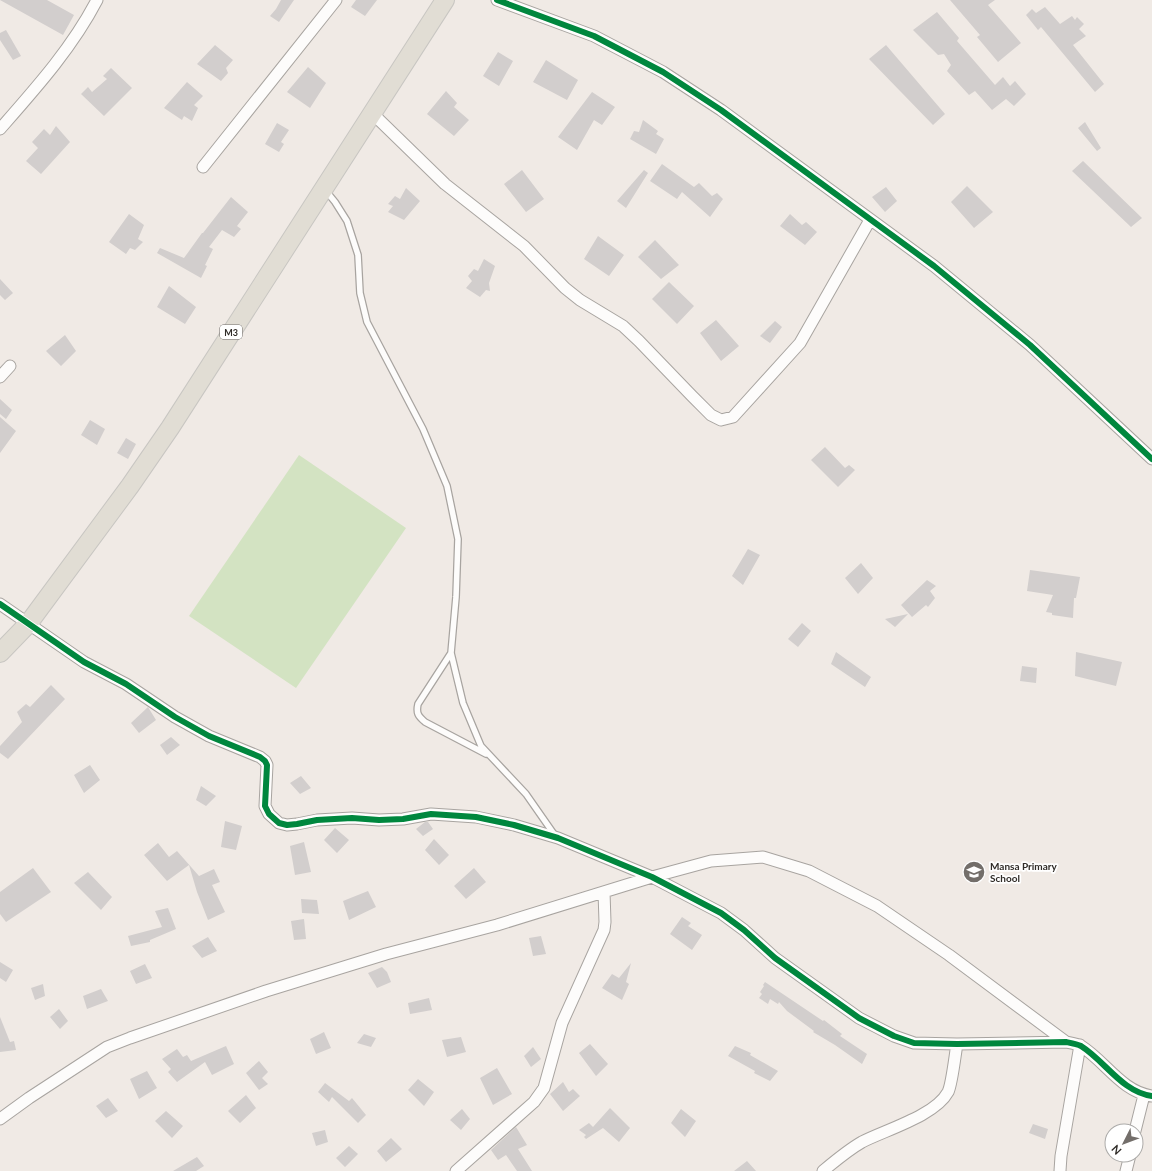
<svg xmlns="http://www.w3.org/2000/svg" width="1152" height="1171" font-family="Lato,sans-serif">
<rect width="100%" height="100%" fill="#f0eae5"/>
<path fill="#d3e3c2" d="M299,455L406,528L296,688L189,616Z"/>
<path fill="#d2cecd" d="M0,0H47L74,15L63,35Z
M281,0H294L279,22L270,16L276,9Z
M356,0H377L365,16L351,7Z
M950,0H995L988,5L1021,43L998,62L977,37L980,35Z
M1045,7L1060,24L1072,16L1075,20L1077,17L1084,24L1079,29L1086,36L1073,45L1104,84L1095,92L1041,27L1038,30L1026,15L1032,9L1036,13Z
M937,12L959,38L957,41L995,85L1003,77L1010,86L1015,81L1026,94L1014,106L1006,99L992,110L975,91L969,95L947,71L951,65L944,54L938,55L913,30Z
M6,30L21,56L13,60L0,40V33Z
M215,45L233,60L226,68L228,73L221,81L197,64Z
M886,45L945,114L933,125L869,59Z
M498,52L513,61L499,86L483,76Z
M546,60L578,80L567,100L533,82Z
M308,67L326,83L310,108L287,92Z
M111,68L132,88L104,116L81,94L88,87L92,92L107,79L103,76Z
M187,82L203,96L194,105L198,108L192,121L184,116L182,120L164,108Z
M446,91L457,103L454,107L469,120L454,136L427,114Z
M592,92L615,107L602,125L594,120L577,150L558,137Z
M643,120L658,131L656,134L664,139L656,154L630,139L634,131L639,132Z
M1085,122L1101,148L1097,151L1078,128Z
M277,123L289,130L281,142L284,144L279,152L265,144Z
M56,126L70,142L41,174L26,161L38,148L32,142L44,129L50,135Z
M1083,161L1142,218L1131,227L1072,171Z
M662,164L694,187L699,183L712,196L717,193L723,199L710,217L682,192L677,199L650,181Z
M522,170L544,199L526,212L504,184Z
M644,170L648,173L626,208L617,201Z
M967,186L993,212L974,228L951,202Z
M886,187L897,201L885,212L872,197Z
M406,188L420,201L404,220L388,212L393,206L388,204L395,196L400,199Z
M231,197L248,212L237,226L241,229L234,237L222,230L209,247L213,249L205,265L207,266L201,278L157,253L160,248L184,258L202,233H203Z
M129,214L144,225L138,239L143,242L135,250L130,248L126,254L109,242Z
M790,214L802,225L806,222L817,232L805,245L780,226Z
M598,236L624,255L609,276L584,259Z
M655,240L679,265L661,279L638,257Z
M484,259L495,266L489,283L490,291L486,290L480,297L466,288L472,281L468,276L474,269L478,271Z
M0,279L13,293L5,300L0,295Z
M669,282L694,306L677,324L652,299Z
M169,286L196,307L185,324L157,307Z
M716,320L739,346L721,361L700,333Z
M775,321L782,327L770,343L760,336Z
M65,335L76,351L61,366L46,351Z
M0,399L12,410L6,419L0,414Z
M0,417L16,431L0,453Z
M90,420L105,429L97,445L81,435Z
M126,438L136,444L128,459L117,453Z
M825,447L845,468L849,465L855,470L838,487L811,460Z
M748,549L760,555L743,585L732,576Z
M861,563L873,578L858,594L845,578Z
M1030,570L1080,577L1076,598H1074L1073,618L1052,615V613L1046,612L1053,595L1027,591Z
M927,580L936,586L930,591L935,598L928,607L926,605L912,617L901,605Z
M908,614L895,627L885,619Z
M802,623L811,631L798,647L788,639Z
M836,652L871,677L865,687L831,664Z
M1076,652L1122,662L1116,686L1075,676Z
M1022,666L1037,668L1036,683L1020,681Z
M51,685L65,699L8,759L0,753V746L22,722L17,712L26,704L30,707Z
M148,707L156,720L139,733L131,723Z
M171,737L180,745L167,755L160,745Z
M90,765L100,780L84,793L74,775Z
M301,776L311,788L300,794L290,783Z
M201,786L216,796L206,806L196,800Z
M225,821L242,826L236,850L221,847Z
M425,822H428L433,829L423,836L416,829Z
M335,828L349,840L337,853L324,840Z
M434,839L449,855L439,865L425,850Z
M304,842L311,872L295,875L290,846Z
M158,843L169,857L177,851L199,876L214,869L220,882L212,885L225,912L208,920L197,892L189,865L167,881L144,855Z
M33,868L51,892L6,922L0,914V892Z
M474,868L486,882L466,899L454,886Z
M88,872L112,897L101,910L74,883Z
M368,891L376,907L349,920L343,901Z
M301,899L317,900L319,914L302,913Z
M168,908L176,929L150,940V942L131,946L128,936L162,927L155,911Z
M682,917L691,923L688,926L702,935L692,950L670,934Z
M304,919L306,939L294,940L291,921Z
M541,936L546,954L533,956L529,938Z
M208,937L217,951L202,958L192,946Z
M0,962L13,970L6,982L0,978Z
M631,963L626,982L629,984L622,1000L602,988L612,974L619,978Z
M145,964L152,978L136,984L130,971Z
M382,967L387,972L391,982L377,988L368,973Z
M765,982L823,1021L824,1020L842,1034L840,1036L867,1054L862,1064L835,1045L813,1032L814,1031L787,1011L779,1002L778,1004L770,999L768,1004L759,998L762,994L760,992L764,986L763,985Z
M43,984L45,996L35,1000L31,988Z
M101,989L108,1001L87,1009L83,996Z
M429,998L432,1010L410,1014L408,1003Z
M59,1009L68,1021L60,1029L50,1017Z
M0,1017L10,1042L14,1041L16,1050L0,1052Z
M324,1032L331,1048L316,1054L310,1039Z
M364,1034L376,1038L371,1047L357,1043Z
M461,1037L466,1052L447,1057L442,1040Z
M590,1044L608,1064L596,1076L579,1053Z
M226,1046L234,1064L212,1075L205,1062L177,1082L168,1072L171,1069L162,1059L177,1049L183,1057L187,1055L191,1061Z
M735,1046L751,1053L750,1055L778,1071L770,1081L754,1073L755,1071L728,1056Z
M533,1047L541,1059L531,1067L524,1056Z
M259,1061L268,1072L262,1078L268,1084L259,1090L246,1073Z
M497,1068L512,1094L493,1105L480,1078Z
M147,1071L157,1088L139,1099L130,1079Z
M418,1079L434,1092L424,1106L408,1090Z
M563,1082L569,1092L573,1089L580,1096L563,1111L550,1094Z
M325,1083L349,1101L352,1098L366,1115L358,1123L332,1097L329,1102L318,1092Z
M246,1095L256,1108L240,1123L228,1111Z
M108,1098L118,1111L106,1118L96,1106Z
M610,1108L630,1128L619,1142L603,1128L586,1139L584,1137L586,1135L579,1130L589,1123L593,1127Z
M462,1109L470,1119L461,1130L450,1120Z
M681,1109L696,1121L685,1137L671,1123Z
M166,1111L183,1126L172,1138L155,1121Z
M1033,1124L1048,1129L1045,1139L1029,1133Z
M516,1127L527,1145L518,1149L532,1171H517L506,1155L498,1160L491,1150Z
M325,1130L328,1142L316,1146L312,1133Z
M391,1138L402,1149L386,1162L377,1151Z
M349,1146L358,1154L345,1167L336,1158Z
M197,1157L204,1166L196,1171H173Z
M747,1161L756,1171H734Z"/>
<g fill="none" stroke-linecap="round" stroke-linejoin="round">
<g stroke="#a8a4a0" stroke-width="8">
<path id="lane" d="M326,191L335,202L347,221L358,255L360,293L367,322L423,429L447,486L458,539L456,597L451,653L463,703L481,746L526,794L556,837
M451,653L418,704C416,713 418,716 425,722L486,754"/>
</g>
<g stroke="#a8a4a0" stroke-width="13">
<path id="street" d="M497,0L594,36L663,72L721,110L934,266L1030,345L1152,459
M372,113L445,184L524,246L565,288L580,300L623,326L639,341L692,396L711,415L721,420L733,417L800,343L870,220
M0,129C36,88 72,48 97,0
M203,167L336,0
M0,377L10,366
M0,604L84,662L126,684L175,717L209,736L260,757L265,761L267,765L265,806L269,814L279,823L287,825L297,824L317,820L352,818L379,820L403,819L431,814L476,817L514,825L558,838L652,877L721,913L744,930L775,958L859,1018L894,1036L914,1043L957,1044L1066,1042C1071,1043 1077,1044 1081,1046C1105,1061 1122,1092 1152,1096
M0,1119L29,1098L107,1047L130,1038L266,991L386,954L497,925L652,877L711,861L763,857L809,871L877,906L949,955L1066,1042
M1135,1131L1144,1095
M456,1171L534,1102L544,1088L562,1023L604,930L605,922L604,892
M823,1171C835,1161 848,1150 862,1142C885,1130 935,1116 948,1092C952,1084 955,1055 957,1044
M1060,1171L1061,1156L1080,1045
M1126,1171L1130,1155"/>
</g>
<g stroke="#c8c6c2" stroke-width="20">
<path id="primary" d="M0,653L28,624L130,486L170,428L445,0"/>
</g>
<use href="#lane" stroke="#fdfcfb" stroke-width="5.5"/>
<use href="#street" stroke="#fdfcfb" stroke-width="11"/>
<use href="#primary" stroke="#e1ddd4" stroke-width="18"/>
<g stroke="#fff" stroke-width="8">
<path id="cycleway" d="M497,0L594,36L663,72L721,110L934,266L1030,345L1152,459
M0,604L84,662L126,684L175,717L209,736L260,757L265,761L267,765L265,806L269,814L279,823L287,825L297,824L317,820L352,818L379,820L403,819L431,814L476,817L514,825L558,838L652,877L721,913L744,930L775,958L859,1018L894,1036L914,1043L957,1044L1066,1042C1071,1043 1077,1044 1081,1046C1105,1061 1122,1092 1152,1096"/>
</g>
<use href="#cycleway" stroke="#00873e" stroke-width="6"/>
</g>
<defs>
<g id="school-disc" transform="scale(1.15)"><circle r="9.5" fill="#736e6a" stroke="#fff"/><path d="M0-5L7-2L0 1L-7-2ZM-4 1L0 2.5L4 1V4Q0 6-4 4Z" fill="#fff"/></g>
</defs>
<g fill-rule="evenodd">
<use href="#school-disc" x="974" y="872"/>
</g>
<g text-anchor="middle" dominant-baseline="central" stroke-width="3.5" stroke-linejoin="round" paint-order="stroke">
<rect fill="#fff" stroke="#6e6b68" stroke-width="1" x="220" y="325" width="22" height="14" rx="3"/>
<g font-size="9" font-weight="bold" fill="#302c28">
<text x="231" y="332">M3</text>
</g>
<g font-size="10" font-weight="bold" fill="#302c28" stroke="#fff" text-anchor="start">
<text x="990" y="866">Mansa Primary<tspan x="990" dy="12">School</tspan></text>
</g>
</g>
<g transform="translate(1124 1143) rotate(228)"><circle r="19" fill="#ffffff" stroke="#acaba9"/>
<path d="M0-3L7 15L0 10L-7 15Z" fill="#736e6a"/>
<text y="-6" font-size="11" font-weight="bold" text-anchor="middle" fill="#302c28">N</text>
</g>
</svg>
